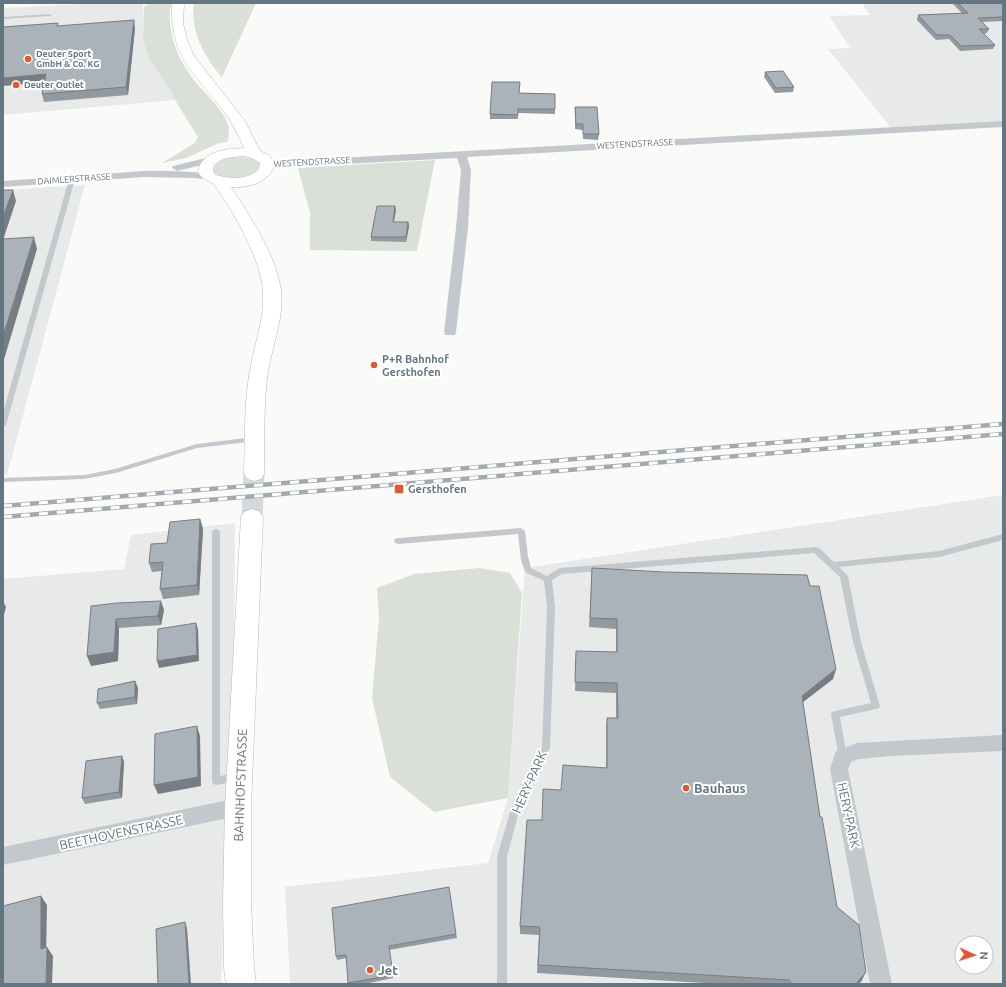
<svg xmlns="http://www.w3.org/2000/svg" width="1006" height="987" font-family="Ubuntu,sans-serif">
<rect width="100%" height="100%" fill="#fafaf8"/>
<path fill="#e8e9e9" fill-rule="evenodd" d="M104,3H143V38L146,51L153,65L170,89L175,100L3,115V8Z
M862,3H1003V122L891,128L828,49L850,48L829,16L870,15Z
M85,185L7,475H3V190Z
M1003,495V984H290L285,887L488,863L508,798L525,568ZM962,943H986V967H962Z
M235,523L234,650L221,984H3V579L124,569L131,535Z"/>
<path fill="#dadfd7" d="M151,3H171C166,29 177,59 194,80C205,94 226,111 229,129C229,133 228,138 228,142L219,143L186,158L162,163L195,143L198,137L175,100L170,89L153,65L146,51L143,38L144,7Z
M194,3H256L222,77C204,57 190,30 194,3Z
M234,157L254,158L260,164L258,171C246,178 224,185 213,171L216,164L226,158Z
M435,160L417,251L310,250V213L298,168Z
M479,568L510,573L522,593L508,798L434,812L390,777L372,698L379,619L377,588L414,574Z"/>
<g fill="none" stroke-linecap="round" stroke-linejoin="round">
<path stroke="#d5d9db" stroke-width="21" stroke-dasharray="21 10" stroke-linecap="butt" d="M252,517L254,474"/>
<g stroke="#b3babf" stroke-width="1">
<path id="secondary" d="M172,3H184L183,23L187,40L194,56L245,121L260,151L269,155L275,164C269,183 249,188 231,187C250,216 276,255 281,290C284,318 273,344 268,371C263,405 265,440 264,474L261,479L254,481L247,479L244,474C245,444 244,413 248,383C253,340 273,307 257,264C247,237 232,209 215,186C210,179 202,182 198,171C202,150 228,149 244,148C238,135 233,124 225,113C195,72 170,59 172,3ZM244,156L252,158L260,163C259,181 226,180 214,174L213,168C218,157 234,157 244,156Z
M252,509L260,512L263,517L251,807V903L254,968L256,984H226L224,968L223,903L225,807L241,517L244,512Z"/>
</g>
<path fill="#c3c8cc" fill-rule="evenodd" d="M51,14L52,15L50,16L3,19V17Z
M72,177L75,179L6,425L3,427V413L69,179Z
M254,437L257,439L256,441L197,448L116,473L84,479L3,482V478L84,475L115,469L197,444Z
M521,528L525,531L528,556L531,568L547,576L560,568L816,547L819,548L834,562L939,551L1003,534V540L939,557L839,567L848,576L861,642L880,706L879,708L876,709L840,717L847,757L846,760L843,761L840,760L839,757L831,714L832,712L835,711L871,703L853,642L840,577L814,553L562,574L552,580L555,607L550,748L521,803L507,857V984H497V857L513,802L542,748L547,607L544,581L525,572L521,560L518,534L398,544L395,543L394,541L395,539L398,538Z
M216,529L219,530L220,532V776L236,773L239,774L240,777L239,780L236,781L216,785L213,784L212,781V532L213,530Z"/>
<path fill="#c3c8cc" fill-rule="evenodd" d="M1003,121V127L467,157L471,170L468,228L456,332L455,335H445L444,332L456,228L461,170L457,158L268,168L263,165L268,162Z
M214,156L218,157L219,159L218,161L177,171L172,168L173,166Z
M144,171C156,171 209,170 215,177L210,180L194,178L144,177L3,187V181Z
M1003,735V751L890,756L859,759L851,762L848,769L892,984H870L830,769L836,751L857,743Z
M238,798L245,801L248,807L245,813L238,816L3,865V847Z"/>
<use href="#secondary" fill="#fff" fill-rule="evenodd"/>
<g stroke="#a2aab0" stroke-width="4.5">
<path id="rail" d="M3,506L1003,424
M3,517L1003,434"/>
</g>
<use href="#rail" stroke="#fff" stroke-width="3" stroke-dasharray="9" stroke-linecap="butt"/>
</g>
<path fill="#929a9f" d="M952,3H1003V21L982,22L989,29L987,33L984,34L995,45L993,49L960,51L949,39L936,40L917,20L918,15L962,13Z
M58,23V26L135,28L128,95L44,102L42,94Z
M765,72L794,87L793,92L775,93L764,77Z
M519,93L555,94V114L518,113V119H490V114Z
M575,107L599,134L598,140L583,139V130L575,129Z
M396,210L394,222H408L409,226L406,242L371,241V237Z
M200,519L203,529L199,595L163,599L160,589L162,571L152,572L149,563L167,543Z
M592,568L810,586L836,669L833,679L803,702L820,817L837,907L862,980L859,984H721L537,973L539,935L520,934V926L542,820L561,790L606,768V727L607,718H616V693L575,691L576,651L616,652V629L589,627Z
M91,606L164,610L161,625L119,628L118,661L91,666Z
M135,681L138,688L137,704L100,709L97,703Z
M122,756L124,762L122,798L85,804L82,798Z
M456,934L457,938L389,950L393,978L364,984H349L346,958L337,960L336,956Z"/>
<path fill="#777d82" d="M134,20L135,28L128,95L126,87Z
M46,74L49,82L3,86V78Z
M13,190L16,201L3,240V217Z
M395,206L396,210L393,226V222Z
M408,222L409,226L406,242V237Z
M34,237L37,249L3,363V336Z
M200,519L203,529L199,595L197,585Z
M3,601L6,607L3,619Z
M161,601L164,610L161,625L158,616Z
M116,619L119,628L118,661L91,666L87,656Z
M196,623L198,629L199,661L159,668L157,661Z
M836,669L833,679L799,705L802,696Z
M135,681L138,688L137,704L135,697Z
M197,726L200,736L201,786L158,794L154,785Z
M122,756L124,762L122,798L119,792Z
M41,896L47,905L46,957L41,949Z
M185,922L187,928L191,984H189Z
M47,947L53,956L52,984H46Z
M866,972L862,980L859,984H856Z"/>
<path fill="#aab3b9" stroke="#777d82" d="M958,3H1003V17L978,18L989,29H979L995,45L961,46L950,35H937L918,15L968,13Z
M134,20L126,87L42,94L46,74L3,78V27L58,23L57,26Z
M783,71L794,87L776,88L765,72Z
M492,82H520L519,93L555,94V109H518V115L490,114Z
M575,107H597L599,134H583V124H576Z
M3,190H13L3,217Z
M377,206H395L393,222H408L406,237H371Z
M34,237L3,336V239Z
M200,519L197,585L160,589L163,562L149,563L151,544L167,543L170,522Z
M592,568L664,572L807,575L810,586H819L836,669L802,696L820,817H822L837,907L859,925L866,972L856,984H792L789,980L538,965L540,927L520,926L527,820H542L543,789L561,790L563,765L607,768V718H618L617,683L575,682L576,651L617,652V619L590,618Z
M161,601L158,616L116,619L114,652L87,656L91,606L117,603Z
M196,623L197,655L157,661L158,629Z
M135,681V697L97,703L98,689Z
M197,726L198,777L154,785L155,734Z
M122,756L119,792L82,798L86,761Z
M449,887L456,934L389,946L393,975L348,983L346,955L336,956L332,908Z
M41,896V949L47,947L46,984H3V906Z
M185,922L189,984H158L156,929Z"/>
<g fill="#e4572e" stroke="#fff" stroke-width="1.5">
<circle cx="28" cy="59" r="4"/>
<circle cx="16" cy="85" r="4"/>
<circle cx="374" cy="365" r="4"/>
<rect x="394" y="484" width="10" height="10" rx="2"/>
<circle cx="686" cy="788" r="4"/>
<circle cx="370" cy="970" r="4"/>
</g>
<g text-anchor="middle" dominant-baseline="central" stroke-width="4" stroke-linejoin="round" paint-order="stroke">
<g font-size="9" font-weight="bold" fill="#657683" stroke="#fff" text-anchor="start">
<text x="36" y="54">Deuter Sport<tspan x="36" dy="10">GmbH &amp; Co. KG</tspan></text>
<text x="24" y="85">Deuter Outlet</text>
</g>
<g font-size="9" fill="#657683" stroke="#fff">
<text transform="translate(635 144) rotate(-3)">WESTENDSTRASSE</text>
<text transform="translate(312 162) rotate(-3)">WESTENDSTRASSE</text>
<text transform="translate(74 179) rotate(-4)">DAIMLERSTRASSE</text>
</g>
<g font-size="11" font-weight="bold" fill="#657683" stroke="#fff" text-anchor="start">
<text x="382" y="359">P+R Bahnhof<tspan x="382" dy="13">Gersthofen</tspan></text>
<text x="408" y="489">Gersthofen</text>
</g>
<g font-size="13" fill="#657683" stroke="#fff">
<text transform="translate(529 782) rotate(-66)">HERY-PARK</text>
<text transform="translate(240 785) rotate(-88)">BAHNHOFSTRASSE</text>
<text transform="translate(849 815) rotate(78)">HERY-PARK</text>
<text transform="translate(121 832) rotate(-12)">BEETHOVENSTRASSE</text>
</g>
<g font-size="13" font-weight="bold" fill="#657683" stroke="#fff" text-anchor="start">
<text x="694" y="788">Bauhaus</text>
<text x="378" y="970">Jet</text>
</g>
</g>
<rect width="1006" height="987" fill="none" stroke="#657683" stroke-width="8"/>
<g transform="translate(974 955) rotate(93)"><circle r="19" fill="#ffffff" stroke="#c1c8cd"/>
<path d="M0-3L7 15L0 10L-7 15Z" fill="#e4572e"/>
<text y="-6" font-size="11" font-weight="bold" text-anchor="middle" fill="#657683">N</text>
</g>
</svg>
